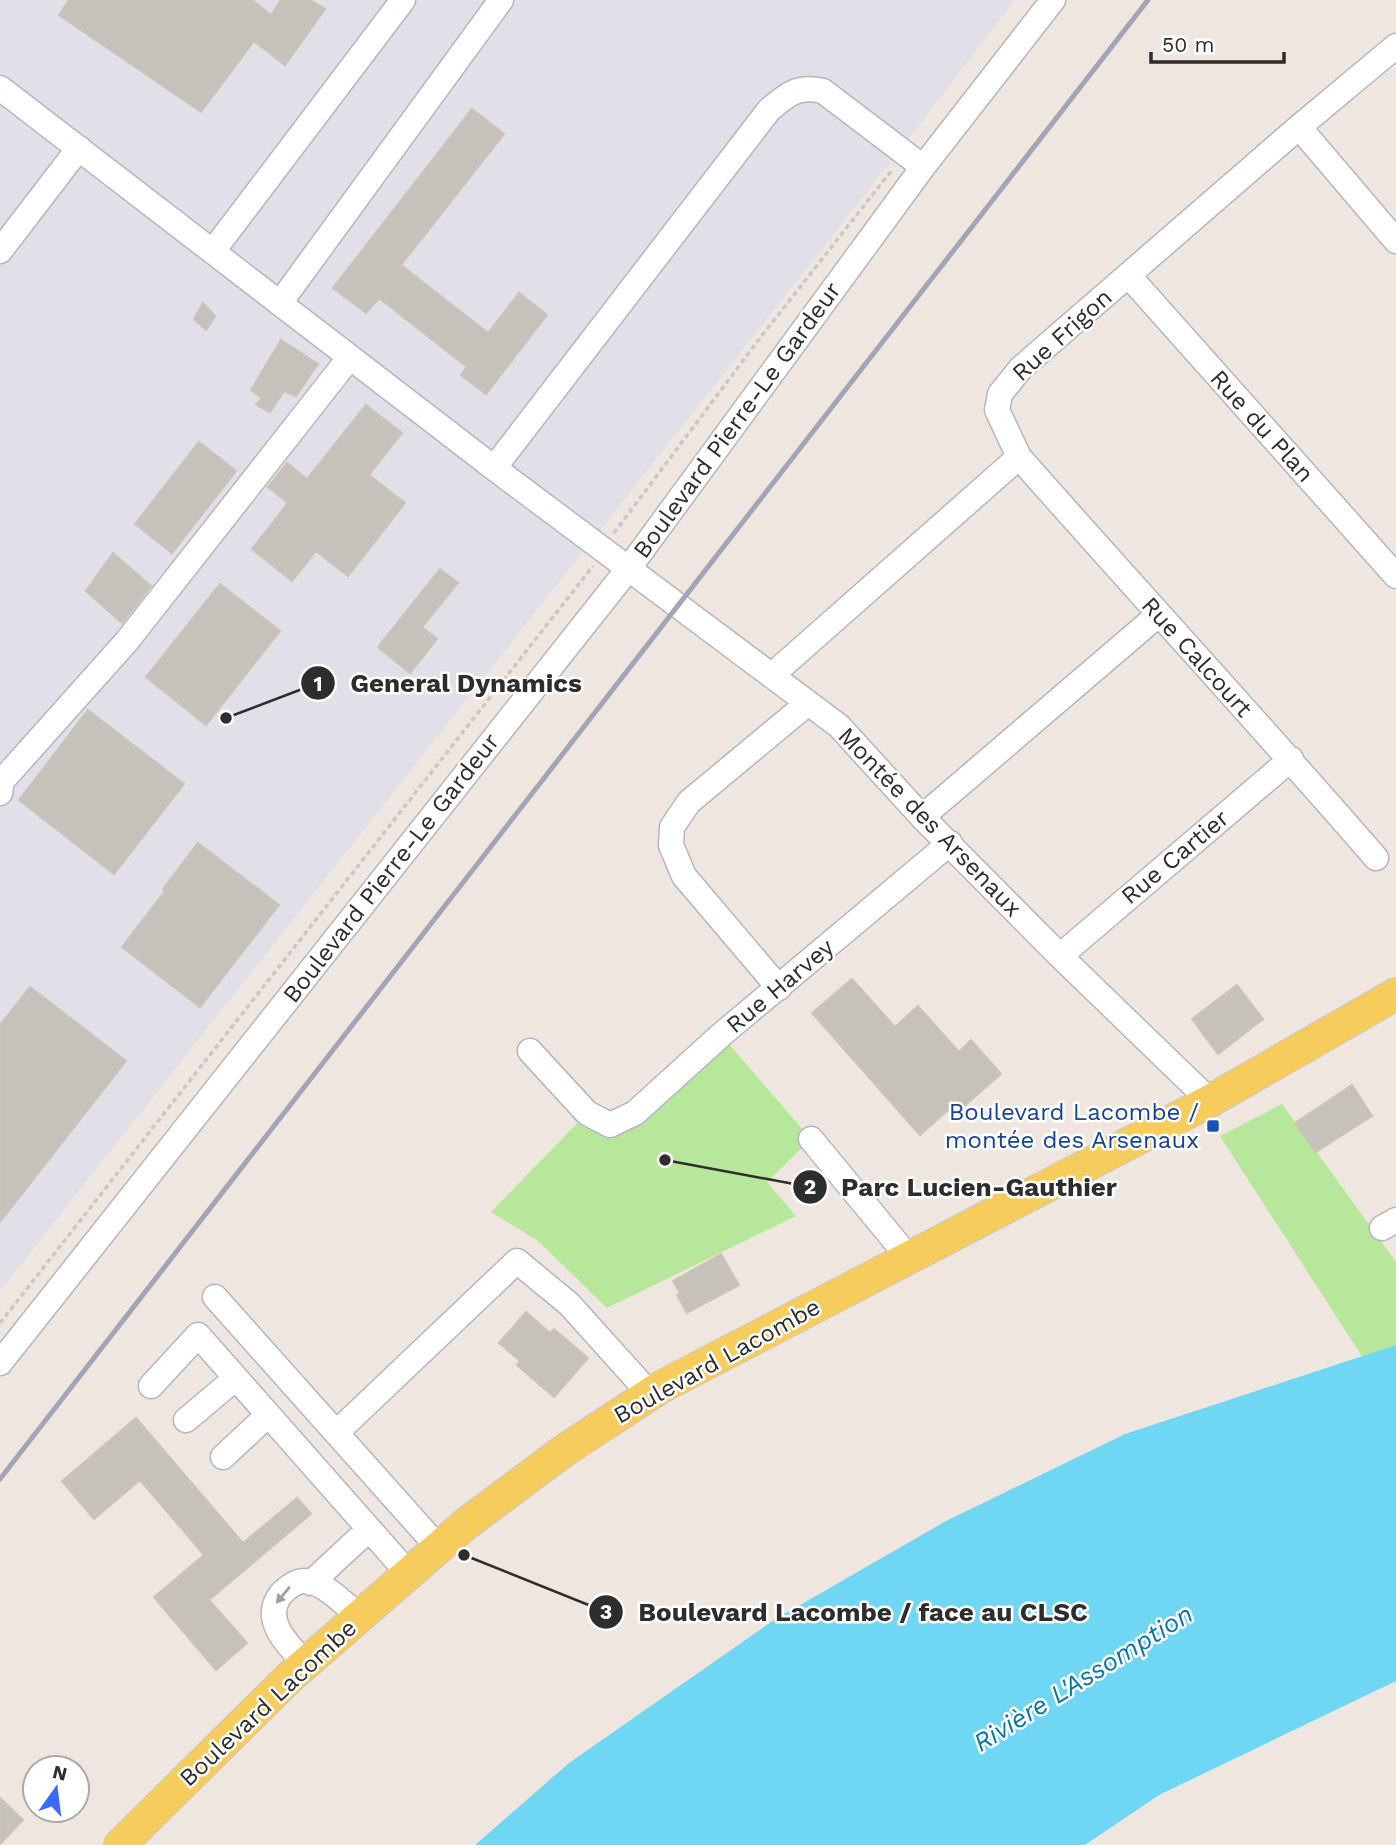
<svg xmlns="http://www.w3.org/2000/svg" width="1396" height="1845" font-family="'Work Sans',sans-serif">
<rect width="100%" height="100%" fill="#efe7df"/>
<path fill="#e1dfe7" d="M0,0H1015L904,145L0,1291Z"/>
<path fill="#b7e79a" d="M721,1035L811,1139L767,1182L796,1216L607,1308L538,1241L491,1212L587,1113L610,1125Z
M1282,1104L1396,1262V1345L1363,1358L1220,1136Z"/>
<path fill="#6fd6f4" d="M1396,1345V1681L1159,1795L1085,1845H475L569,1763L774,1620L946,1521L1125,1434Z"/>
<path fill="#c7c1bb" stroke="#cbc3b8" stroke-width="2" d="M69,0H252L271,15L281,0H310L325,9L285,65L254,41L201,112L59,15Z
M472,109L504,134L401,265L488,333L519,293L547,315L486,394L461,375L467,367L379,298L366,313L333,288Z
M203,303L215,316L206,330L194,319Z
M281,340L318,364L296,396L284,391L270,412L256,405L262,398L251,390Z
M366,405L402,433L369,475L405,503L348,576L316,551L292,581L252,549L288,503L268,487L287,463L307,479Z
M199,442L236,471L172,553L135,524Z
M113,553L151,586L122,623L86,591Z
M440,569L458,583L422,627L437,639L410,673L378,647Z
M220,584L280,631L206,725L146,677Z
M88,710L184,784L114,874L19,800Z
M198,843L279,905L200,1007L122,947L165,891L163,889Z
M852,979L895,1027L918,1006L959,1052L971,1040L1001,1074L961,1109L956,1103L920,1135L812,1013Z
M1237,985L1263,1019L1218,1054L1192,1019Z
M30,987L126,1061L0,1222V1025Z
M1352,1085L1372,1116L1316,1152L1295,1123Z
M721,1254L739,1285L687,1313L677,1295L680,1293L673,1281Z
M526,1312L550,1333L554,1329L588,1358L554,1397L517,1365L520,1361L499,1343Z
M136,1418L243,1543L297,1498L311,1514L209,1600L247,1643L216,1670L154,1597L204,1555L140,1480L94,1519L62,1481Z
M0,1798L23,1820L0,1844Z"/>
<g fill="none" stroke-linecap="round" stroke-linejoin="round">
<g stroke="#b3b6c1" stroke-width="27">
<path id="minor" d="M0,88L494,468L839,726L922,817L1060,956L1210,1101
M1299,127L1396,241
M0,251L79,148
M213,251L403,0
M1128,275L1396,576
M280,303L501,0
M1019,457C1137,591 1259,723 1376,858
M494,468L769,110C788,94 798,85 823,91L923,167
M772,675L1019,457L997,410L1000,394L1021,368L1299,127L1396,46
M0,793L2,781L127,641L350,357
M922,817L1158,615
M1060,956L1291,759
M779,988L684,876L671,845L672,827L689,802L808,703
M530,1051L587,1113L610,1125L635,1113L721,1035L950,843
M811,1139L909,1258
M1382,1228L1396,1220
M215,1297L438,1547
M0,1363L629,568L923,167L1053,0
M151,1386L198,1335L408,1573
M186,1420L236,1378
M336,1433L517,1261L569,1304L650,1394
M223,1457L268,1415
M311,1583L369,1529
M305,1663C288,1645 261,1620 281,1594C287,1588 295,1581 304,1581C324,1581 345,1605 359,1616"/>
</g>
<g stroke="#c8c8c8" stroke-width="34">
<path id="major" d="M120,1845L290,1677L467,1523L565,1450L661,1387L1210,1101L1396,994"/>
</g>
<path stroke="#c8c8c8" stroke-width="3.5" stroke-dasharray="5 3.5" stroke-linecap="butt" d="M614,533L760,338L892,170
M0,1323L593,566"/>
<use href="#minor" stroke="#fff" stroke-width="24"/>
<use href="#major" stroke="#f6cc5c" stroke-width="32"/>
<path stroke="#a1a5b8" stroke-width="5" d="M0,1479L1148,0"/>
</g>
<defs><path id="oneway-solid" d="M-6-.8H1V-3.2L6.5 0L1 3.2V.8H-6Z" transform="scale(1.75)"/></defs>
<use fill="#a0a0a0" href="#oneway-solid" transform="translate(283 1595) rotate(130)"/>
<rect fill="#1a4fb4" stroke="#fff" stroke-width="2.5" x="1206" y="1119" width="14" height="14" rx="3.5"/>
<g text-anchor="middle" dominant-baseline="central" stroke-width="5" stroke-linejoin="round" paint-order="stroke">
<g font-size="24" fill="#2d2d2d" stroke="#fff">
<text transform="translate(1062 335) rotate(-42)">Rue Frigon</text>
<text transform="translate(737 420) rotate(-54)">Boulevard Pierre-Le Gardeur</text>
<text transform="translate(1262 426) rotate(48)">Rue du Plan</text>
<text transform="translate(1197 657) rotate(48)">Rue Calcourt</text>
<text transform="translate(930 822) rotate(46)">Montée des Arsenaux</text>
<text transform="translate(1175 857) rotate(-40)">Rue Cartier</text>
<text transform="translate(391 868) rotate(-52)">Boulevard Pierre-Le Gardeur</text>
<text transform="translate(780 986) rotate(-40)">Rue Harvey</text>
<text transform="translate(717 1361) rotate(-29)">Boulevard Lacombe</text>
<text transform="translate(268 1703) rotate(-43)">Boulevard Lacombe</text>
</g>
<g font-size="24" fill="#164399" stroke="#fff" text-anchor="end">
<text x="1199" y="1112">Boulevard Lacombe /<tspan x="1199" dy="28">montée des Arsenaux</tspan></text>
</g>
<g font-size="26" font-style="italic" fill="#0876a6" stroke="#fff">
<text transform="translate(1083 1678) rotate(-32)">Rivière L'Assomption</text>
</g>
</g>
<path fill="none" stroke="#2d2d2d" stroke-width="2.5" d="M226 718L318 683M665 1160L810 1187M464 1555L606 1612"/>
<g fill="#2d2d2d" stroke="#fff" stroke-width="2.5">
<circle cx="226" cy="718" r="7"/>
<circle cx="665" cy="1160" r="7"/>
<circle cx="464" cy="1555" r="7"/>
<circle cx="318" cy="683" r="18"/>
<circle cx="810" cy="1187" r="18"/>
<circle cx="606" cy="1612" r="18"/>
</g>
<g font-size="21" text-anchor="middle" font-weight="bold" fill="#fff">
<text x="318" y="691">1</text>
<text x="810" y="1194">2</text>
<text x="606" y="1619">3</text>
</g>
<g font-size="26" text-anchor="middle" font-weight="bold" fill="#2d2d2d" stroke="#fff" stroke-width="5" stroke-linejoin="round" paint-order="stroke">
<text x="466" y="692">General Dynamics</text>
<text x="979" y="1196">Parc Lucien-Gauthier</text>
<text x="863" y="1621">Boulevard Lacombe / face au CLSC</text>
</g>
<g transform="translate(56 1789) rotate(14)"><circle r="33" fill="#ffffff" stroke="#ababab" stroke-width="2"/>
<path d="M0-5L12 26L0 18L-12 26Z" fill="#3c68ff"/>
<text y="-10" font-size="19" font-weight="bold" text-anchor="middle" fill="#2d2d2d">N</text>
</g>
<path d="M1151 52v10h133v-10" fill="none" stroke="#2d2d2d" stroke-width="3.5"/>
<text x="1162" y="52" font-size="21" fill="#2d2d2d" stroke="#ffffff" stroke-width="5" paint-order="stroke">50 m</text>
</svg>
